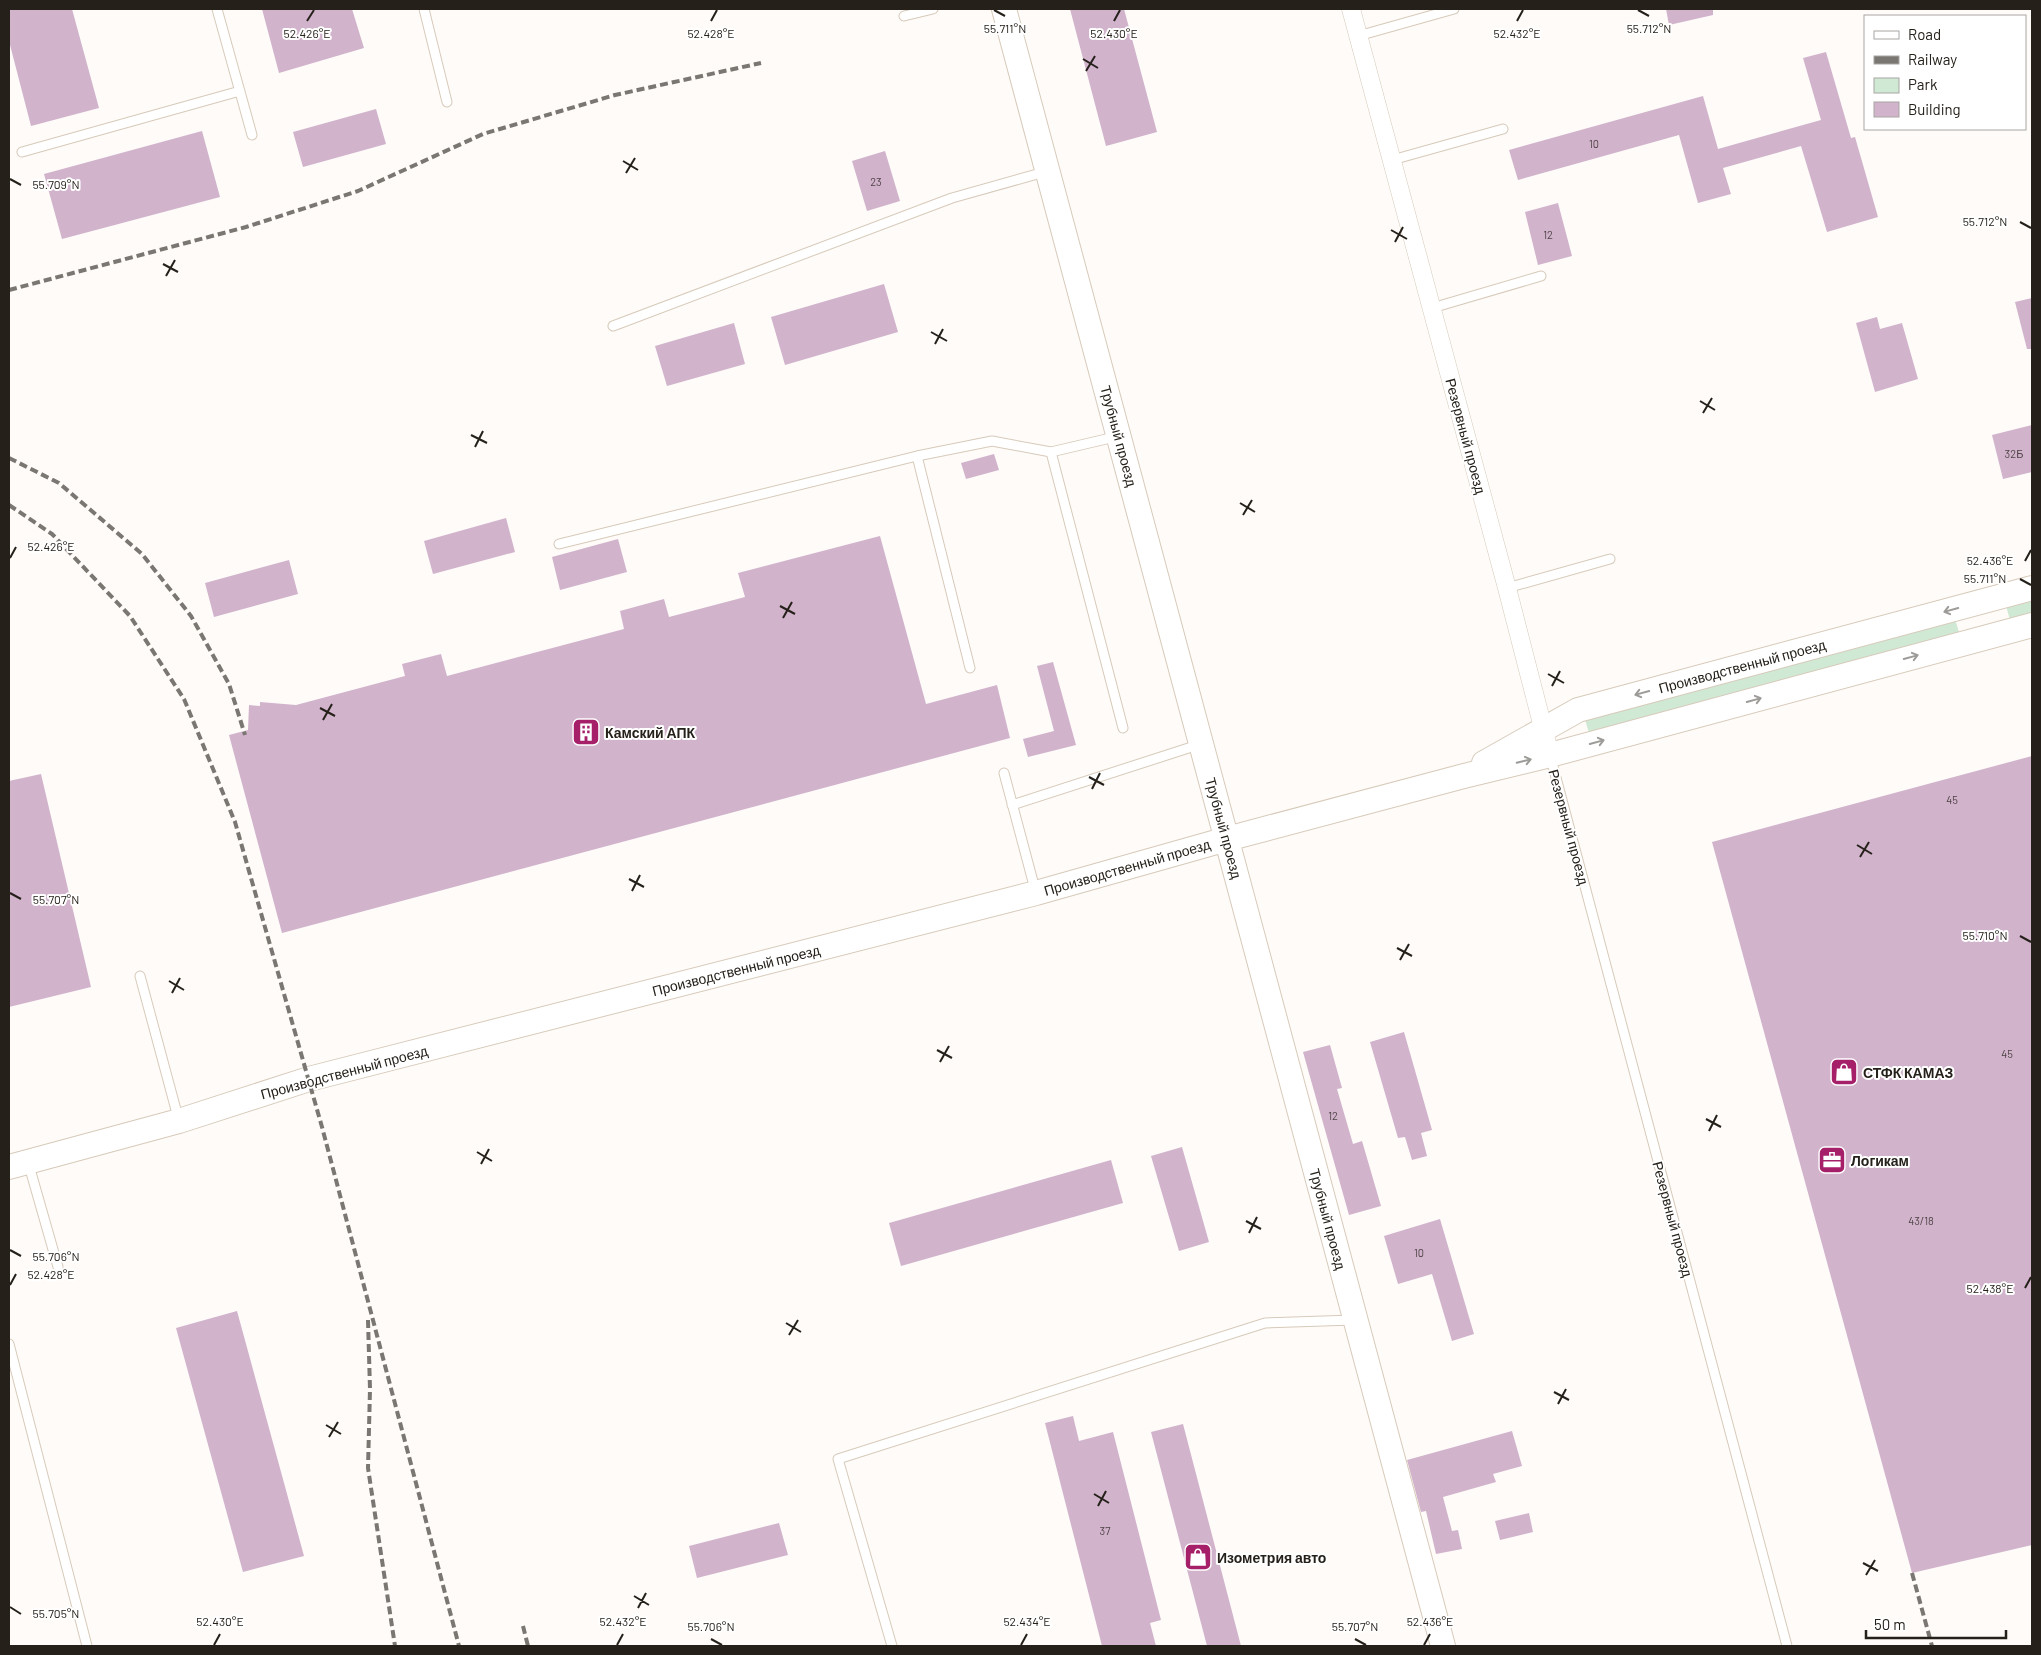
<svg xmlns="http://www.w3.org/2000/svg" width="2041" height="1655" font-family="Barlow,sans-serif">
<rect width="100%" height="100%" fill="#fefbf8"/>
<path fill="#d0e9d5" d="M2032,599V615L2010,620L2006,606Z
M1955,619L1959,632L1589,733L1585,720Z"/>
<path fill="#d1b3cc" d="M9,9H72L99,108L31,126L9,41Z
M262,9H352L364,48L279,73Z
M1070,9H1124L1157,132L1106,146Z
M1666,9H1713V15L1669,25Z
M1826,52L1851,138L1855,137L1878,217L1827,232L1801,146L1723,168L1731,194L1698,203L1679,135L1518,180L1509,150L1703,96L1718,149L1821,120L1803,58Z
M376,109L386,144L303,167L293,132Z
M202,131L220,197L62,239L44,174Z
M885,151L900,201L867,211L852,161Z
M1558,203L1572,256L1538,265L1525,212Z
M884,284L898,332L785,365L771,317Z
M2032,298V349H2027L2015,302Z
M1877,317L1880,329L1902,323L1918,379L1875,392L1856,323Z
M734,323L745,364L667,386L655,346Z
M2032,425V472L2003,479L1992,435Z
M994,454L999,470L966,479L961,463Z
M506,518L515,552L433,574L424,541Z
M880,536L926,704L997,685L1010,738L282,933L229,735L248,730L249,705L260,706V702L296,705L405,676L402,664L441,654L447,676L624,629L620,611L664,599L669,617L745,597L738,573Z
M618,539L627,572L560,590L552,557Z
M289,560L298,594L214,617L205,583Z
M1053,662L1076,745L1028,757L1023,739L1054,731L1037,666Z
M2032,756V1545L1912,1573L1712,842Z
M41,774L91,987L9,1007V781Z
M1404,1032L1432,1130L1421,1133L1427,1156L1412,1160L1405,1137L1398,1138L1370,1042Z
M1330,1045L1342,1088L1337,1089L1353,1144L1362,1141L1381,1206L1349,1215L1303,1052Z
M1182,1147L1209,1242L1179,1251L1151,1156Z
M1111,1160L1123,1203L901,1266L889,1223Z
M1440,1219L1474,1334L1452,1341L1432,1274L1398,1284L1384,1236Z
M237,1311L304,1556L243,1572L176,1328Z
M1073,1416L1079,1441L1113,1432L1161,1620L1150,1623L1156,1646H1102L1045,1423Z
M1183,1424L1241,1646H1207L1151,1432Z
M1512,1431L1522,1466L1493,1474L1496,1482L1443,1497L1452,1531L1458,1530L1462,1549L1436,1554L1426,1511L1421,1512L1407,1460Z
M1529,1513L1533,1532L1500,1540L1495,1521Z
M779,1523L788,1555L697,1578L689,1546Z"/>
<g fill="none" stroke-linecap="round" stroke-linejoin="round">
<g stroke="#d7caba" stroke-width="11">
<path id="lane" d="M217,9L252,135
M424,9L447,102
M904,16L933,9
M1358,36L1454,9
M22,152L240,91
M1392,160L1503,129
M1432,308L1541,276
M613,326L952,198L1048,171
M1051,452L1123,728
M917,456L970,668
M559,544L917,456L992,441L1051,452L1119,436
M1507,588L1610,559
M1550,755L1787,1646
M1004,773L1036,893
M1012,805L1201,744
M140,976L179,1121
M28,1162L58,1267
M9,1344L87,1646
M892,1646L838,1459L1265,1323L1354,1320"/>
</g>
<g stroke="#d7caba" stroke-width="19">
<path id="street" d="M1351,9L1507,588L1550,755"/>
</g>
<g stroke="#d7caba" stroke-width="26">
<path id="secondary" d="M1004,9L1443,1646
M1484,763L1578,710L2032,588
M9,1167L179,1121L309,1079L1036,893L1227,839L1464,776L1550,755L2032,625"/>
</g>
<use href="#lane" stroke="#fff" stroke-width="9"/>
<use href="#street" stroke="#fff" stroke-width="18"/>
<use href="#secondary" stroke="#fff" stroke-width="24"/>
<path stroke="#7a7671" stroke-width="4" stroke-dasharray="8 4" stroke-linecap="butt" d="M9,290L246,227L358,191L483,134L615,95L761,63
M9,458L59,483L142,554L191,616L229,684L245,735
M9,505L52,534L130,616L184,699L235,822L322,1127L459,1646
M368,1320L370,1389L368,1468L395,1646
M1912,1573L1932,1646
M523,1626L528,1646"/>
</g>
<defs><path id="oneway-shaft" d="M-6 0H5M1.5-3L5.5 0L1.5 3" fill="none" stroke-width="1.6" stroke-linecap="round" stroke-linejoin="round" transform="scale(1.25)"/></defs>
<g stroke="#9d9b98">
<use href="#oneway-shaft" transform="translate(1951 610) rotate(165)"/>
<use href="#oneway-shaft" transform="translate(1911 657) rotate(-15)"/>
<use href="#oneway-shaft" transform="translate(1642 693) rotate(165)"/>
<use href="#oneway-shaft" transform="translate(1754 700) rotate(-15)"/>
<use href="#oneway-shaft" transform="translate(1597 742) rotate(-15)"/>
<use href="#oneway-shaft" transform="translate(1524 761) rotate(-14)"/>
</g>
<path fill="none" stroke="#25201a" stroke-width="2" d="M994,10L1005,16M1638,10L1649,16M307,21L314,10M711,21L717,10M1114,21L1120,10M1517,21L1523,10M1083,59L1098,68M1086,71L1095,56M623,161L638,170M626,173L635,158M10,179L21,185M2020,222L2031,228M1391,230L1407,239M1395,242L1403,227M163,264L178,272M166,276L175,260M931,332L947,341M935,344L943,329M1700,401L1715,410M1703,413L1712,398M471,435L487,443M475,447L483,431M1240,503L1255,512M1243,515L1252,500M10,558L16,547M2025,561L2031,550M2020,579L2031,585M780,606L795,614M783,618L792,602M1548,674L1564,683M1552,686L1560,671M320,708L335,716M323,720L332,704M1089,777L1104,785M1092,789L1100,773M1857,845L1872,854M1860,857L1869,842M629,879L644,887M632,891L640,875M10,893L21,899M2020,936L2031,942M1397,948L1412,956M1400,960L1409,944M169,981L184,990M172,993L180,978M937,1050L952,1058M940,1062L949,1046M1706,1119L1721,1127M1709,1131L1717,1115M477,1152L492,1161M481,1164L489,1149M1246,1221L1261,1229M1249,1233L1257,1217M10,1250L21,1256M10,1285L16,1274M2025,1288L2031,1277M786,1323L801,1332M789,1335L798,1320M1554,1392L1569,1400M1558,1404L1566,1389M326,1425L341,1434M329,1437L338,1422M1094,1494L1109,1503M1098,1506L1106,1491M1863,1563L1878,1571M1866,1575L1875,1560M634,1596L649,1605M10,1607L21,1614M638,1608L646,1593M711,1639L722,1645M1355,1639L1366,1645M214,1645L220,1634M617,1645L623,1634M1021,1645L1027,1634M1424,1645L1430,1634"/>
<defs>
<g id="building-square" transform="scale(1.4375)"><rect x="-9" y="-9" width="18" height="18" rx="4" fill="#a61f69" stroke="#fff"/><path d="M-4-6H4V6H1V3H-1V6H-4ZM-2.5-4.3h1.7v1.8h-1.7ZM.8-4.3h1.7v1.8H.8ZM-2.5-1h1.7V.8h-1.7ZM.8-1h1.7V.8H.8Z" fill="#fff"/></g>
<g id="shop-square" transform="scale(1.4375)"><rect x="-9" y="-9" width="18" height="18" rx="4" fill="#a61f69" stroke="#fff"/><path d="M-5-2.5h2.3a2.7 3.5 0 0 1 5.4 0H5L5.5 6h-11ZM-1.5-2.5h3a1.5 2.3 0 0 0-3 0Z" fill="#fff"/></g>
<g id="office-square" transform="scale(1.4375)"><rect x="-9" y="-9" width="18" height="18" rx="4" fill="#a61f69" stroke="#fff"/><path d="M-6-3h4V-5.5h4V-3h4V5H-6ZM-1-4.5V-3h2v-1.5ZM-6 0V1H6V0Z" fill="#fff"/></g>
</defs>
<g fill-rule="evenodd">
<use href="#building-square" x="586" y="732"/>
<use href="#shop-square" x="1844" y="1072"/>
<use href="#office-square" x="1832" y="1160"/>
<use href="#shop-square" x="1198" y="1557"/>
</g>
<g text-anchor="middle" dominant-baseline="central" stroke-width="4" stroke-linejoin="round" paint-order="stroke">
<g font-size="11" fill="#504546">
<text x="1594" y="143">10</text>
<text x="876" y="181">23</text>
<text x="1548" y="234">12</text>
<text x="2014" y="453">32Б</text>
<text x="1952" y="799">45</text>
<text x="2007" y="1053">45</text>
<text x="1333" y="1115">12</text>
<text x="1921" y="1220">43/18</text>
<text x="1419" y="1252">10</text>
<text x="1105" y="1530">37</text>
</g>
<g font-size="14" fill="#25201a" stroke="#fff">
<text transform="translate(1119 436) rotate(75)">Трубный проезд</text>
<text transform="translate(1466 436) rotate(75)">Резервный проезд</text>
<text transform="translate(1742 666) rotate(-15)">Производственный проезд</text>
<text transform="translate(1569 827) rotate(75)">Резервный проезд</text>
<text transform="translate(1224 828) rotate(75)">Трубный проезд</text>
<text transform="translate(1127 867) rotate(-16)">Производственный проезд</text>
<text transform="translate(736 970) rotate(-14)">Производственный проезд</text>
<text transform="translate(344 1072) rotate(-15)">Производственный проезд</text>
<text transform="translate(1328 1219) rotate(75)">Трубный проезд</text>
<text transform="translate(1673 1219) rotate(75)">Резервный проезд</text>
</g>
<g font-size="14" font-weight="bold" fill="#25201a" stroke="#fff" text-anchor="start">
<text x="605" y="732">Камский АПК</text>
<text x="1863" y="1072">СТФК КАМАЗ</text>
<text x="1851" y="1160">Логикам</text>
<text x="1217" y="1557">Изометрия авто</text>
</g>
</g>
<g font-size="12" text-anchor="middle" fill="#25201a" stroke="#fff" stroke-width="4" stroke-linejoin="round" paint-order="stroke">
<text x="1005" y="33">55.711°N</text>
<text x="1649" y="33">55.712°N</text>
<text x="307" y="38">52.426°E</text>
<text x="711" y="38">52.428°E</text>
<text x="1114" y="38">52.430°E</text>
<text x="1517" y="38">52.432°E</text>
<text x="56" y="189">55.709°N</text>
<text x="1985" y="226">55.712°N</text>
<text x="51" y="551">52.426°E</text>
<text x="1990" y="565">52.436°E</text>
<text x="1985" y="583">55.711°N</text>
<text x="56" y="904">55.707°N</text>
<text x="1985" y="940">55.710°N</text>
<text x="56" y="1261">55.706°N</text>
<text x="51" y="1279">52.428°E</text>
<text x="1990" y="1293">52.438°E</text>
<text x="56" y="1618">55.705°N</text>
<text x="220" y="1626">52.430°E</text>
<text x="623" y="1626">52.432°E</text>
<text x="1027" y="1626">52.434°E</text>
<text x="1430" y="1626">52.436°E</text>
<text x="711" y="1631">55.706°N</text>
<text x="1355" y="1631">55.707°N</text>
</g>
<rect width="2041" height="1655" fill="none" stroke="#25201a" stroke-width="20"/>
<rect x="1864" y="15" width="162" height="115" fill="#ffffff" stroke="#a8a6a3"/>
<rect x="1874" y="31" width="25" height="8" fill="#ffffff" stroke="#a8a6a3"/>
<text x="1908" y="40" font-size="15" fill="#25201a">Road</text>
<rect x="1874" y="56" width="25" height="8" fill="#7a7671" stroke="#a8a6a3"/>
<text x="1908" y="65" font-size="15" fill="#25201a">Railway</text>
<rect x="1874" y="78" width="25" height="15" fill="#d0e9d5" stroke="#a8a6a3"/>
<text x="1908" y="90" font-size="15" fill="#25201a">Park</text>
<rect x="1874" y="102" width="25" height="15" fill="#d1b3cc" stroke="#a8a6a3"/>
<text x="1908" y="115" font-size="15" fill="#25201a">Building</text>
<path d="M1866 1630v8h140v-8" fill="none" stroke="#25201a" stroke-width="2.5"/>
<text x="1874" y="1630" font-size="15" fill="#25201a" stroke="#ffffff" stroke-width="4" paint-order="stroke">50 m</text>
</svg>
